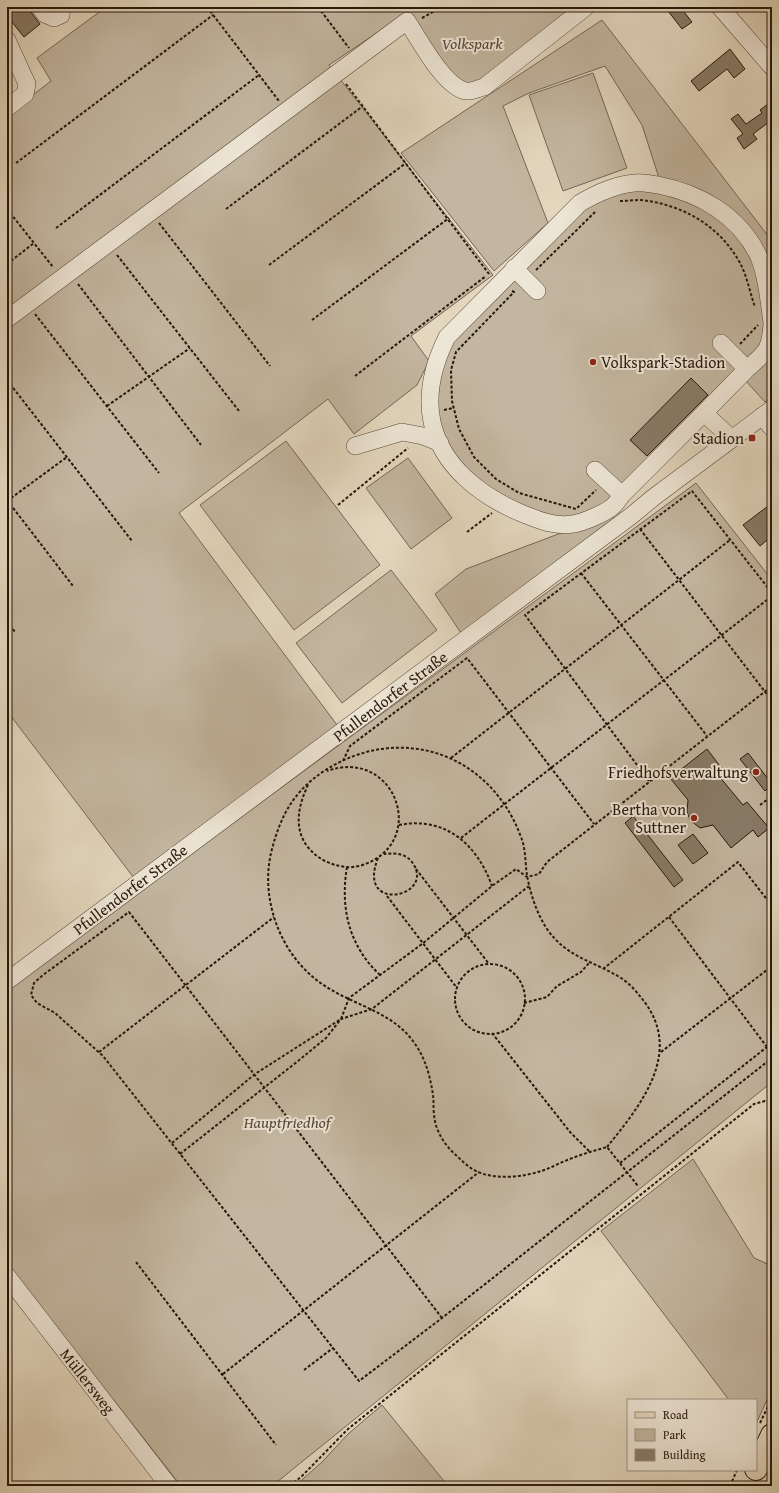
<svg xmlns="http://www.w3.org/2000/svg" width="779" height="1493" font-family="'Gentium Book Plus',serif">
<rect width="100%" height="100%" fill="#e3d7be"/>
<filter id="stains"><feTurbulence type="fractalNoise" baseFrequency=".005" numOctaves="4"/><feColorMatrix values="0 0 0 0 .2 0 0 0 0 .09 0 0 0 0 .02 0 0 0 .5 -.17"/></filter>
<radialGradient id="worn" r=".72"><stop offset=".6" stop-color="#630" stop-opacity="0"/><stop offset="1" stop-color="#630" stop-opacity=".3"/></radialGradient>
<path fill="#c3b6a0" stroke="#746656" d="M106,7H577L483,81L469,87L456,83L405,14L329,65L493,275L411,336L429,361L417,385L354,434L328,399L179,513L337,725L134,878L7,711V115L51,81L37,58Z
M602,20L772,241V291L749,234L659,178L642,125L605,66L529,93L503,106L548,223L494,271L401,153Z
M593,73L627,168L563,191L529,95Z
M653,189L716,213L752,252L769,339L606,506L567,519L544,514L490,494L453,456L438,421L436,389L453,334L572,214L602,194Z
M772,356V396L765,402L745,380Z
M286,441L380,565L294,630L200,505Z
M408,458L452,518L411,549L366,488Z
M696,483L772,580V1082L272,1486H181L7,1264V989Z
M611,514L614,519L461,633L435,594L466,569Z
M391,570L437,630L342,703L296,643Z
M693,1159L754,1258L772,1266V1389L756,1424V1400H729L601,1231Z
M382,1405L448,1486H295L322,1462L348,1434Z
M772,1470V1486H764Z"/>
<path fill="#887b68" stroke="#26170b" d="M7,7H27L40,24L24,37L7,16Z
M665,7H680L692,22L682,29Z
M730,49L745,69L734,78L727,69L699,91L691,81Z
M772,101V126L769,122L753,134L757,139L744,149L737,138L743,134L731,119L738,114L746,124L762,113L760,110Z
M691,378L708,395L647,456L630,440Z
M772,503V536L760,546L743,525Z
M707,749L723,770L718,775L743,805L747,802L769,828L758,837L753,830L731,848L713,825L700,828L690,820L687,812L688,800L670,778Z
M748,753L772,784L765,791L740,759Z
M633,816L683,880L674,887L625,823Z
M693,834L708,853L693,864L678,845Z"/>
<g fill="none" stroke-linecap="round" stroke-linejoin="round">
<g stroke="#554738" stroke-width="18">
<path id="minor" d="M40,7L45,14L54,18L61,15L62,7
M720,7L772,67
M7,40L27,84L25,94L7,108
M514,268L537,291
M7,319L407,21C419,39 444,87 466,91C471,92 479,88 484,87L586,7
M721,343L747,369L704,413L732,439
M747,369C766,352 770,351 772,325
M762,416L772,428
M355,446L402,432L423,436L440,443
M595,470L622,495L704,413
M622,495C619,499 616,504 612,507C605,513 582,523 573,524C554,527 538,520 521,513C481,496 442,467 432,422C426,393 434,363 447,337L580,203C597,193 614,185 634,183C641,182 650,184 658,185C700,193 740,216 759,257C767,277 769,301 772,323
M7,981L631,516L654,497L772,409
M7,1276L169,1486"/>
</g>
<g stroke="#26170b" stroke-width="24">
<path id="major" d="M756,1469L772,1435"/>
</g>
<path stroke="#26170b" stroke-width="2" stroke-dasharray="3 2" stroke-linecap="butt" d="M207,7L279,101
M318,7L349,48
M422,18L442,7
M346,84L489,274
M16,163L213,15
M620,201C629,201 639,199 648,201C687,207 721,228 740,263C747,276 750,293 755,307
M7,209L53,267
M226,209L363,106
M159,223L270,366
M56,228L259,75
M117,255L239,411
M7,264L34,243
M269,265L406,163
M536,270L595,212
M78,284L201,445
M512,291L514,292L456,352L451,370L452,401L459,429L474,457L496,479L519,493L576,509L596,490
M35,314L159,473
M312,320L449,218
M740,344L758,325
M355,376L486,276
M7,380L132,541
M107,406L190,348
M444,410L453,408
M7,500L73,586
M7,501L67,457
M338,505L408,448
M640,529L772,701
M467,532L492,513
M581,573L707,736
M7,621L15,632
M451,758L730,540
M343,761L350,746L467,658L594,824
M649,781L525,615L692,491L772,593
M308,785C299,804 293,827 307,846C317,859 330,865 346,867C354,868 365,865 372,861C426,833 392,748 327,771
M760,805L772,796
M399,825C445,816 477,844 492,886
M461,838L772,596
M378,858C356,913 433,898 414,865C407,853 396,853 384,854
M347,867C340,908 349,946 380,975
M416,869L489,964
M387,896L457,988
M669,917L767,1047
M455 999a35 35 0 1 1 70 0a35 35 0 1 1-70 0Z
M603,969L738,862L772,906
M524,1003L547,997L557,986L581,972L589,963
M492,1033L570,1132L590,1152
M99,1052L274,917
M661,1052L772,966
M172,1143L255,1074L341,1019L349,998L422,944L492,886L516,869L527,877L539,874L547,862L772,686
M607,1147C641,1105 684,1052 643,1000C637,992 629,983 621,978C594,961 567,958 547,929C537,914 530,893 527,875C525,863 526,849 521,837C490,753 400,722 324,771C294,791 281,815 272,849C259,898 280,955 322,984C352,1005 391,1011 413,1041C425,1057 430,1075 433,1095C434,1101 433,1107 434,1114C435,1131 445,1146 458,1157C464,1163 471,1169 478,1172C497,1180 523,1177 541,1171C549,1169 557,1164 565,1161C579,1155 593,1151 607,1147L638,1186
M180,1154L298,1061L326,1038L341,1019L372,1009L529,886
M620,1163L772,1043
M136,1262L276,1445
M442,1318L129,912L43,975L34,983L31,995L37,1003L55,1013L103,1056L359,1381L442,1318L772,1058
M304,1370L333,1348
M223,1374L479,1172
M760,1423L772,1398
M290,1486L302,1476L348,1429L754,1104L765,1101L772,1104
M730,1486L737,1470"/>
<use href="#minor" stroke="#ede5d5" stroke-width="17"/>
<use href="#major" stroke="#e3d7be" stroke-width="22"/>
</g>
<g fill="#8f2418" stroke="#ede5d5" stroke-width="1.5">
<circle cx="593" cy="362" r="4"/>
<rect x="748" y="434" width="8" height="8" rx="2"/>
<circle cx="756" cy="772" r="4"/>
<circle cx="694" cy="818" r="4"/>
</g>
<g text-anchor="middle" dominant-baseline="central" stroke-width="4" stroke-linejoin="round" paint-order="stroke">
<g font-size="16" font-style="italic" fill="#554738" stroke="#ede5d5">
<text x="472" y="43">Volkspark</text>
<text x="287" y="1122">Hauptfriedhof</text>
</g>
<g font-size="16" fill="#26170b" stroke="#ede5d5" text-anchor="end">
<text x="601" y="362" text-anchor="start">Volkspark-Stadion</text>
<text x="744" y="438">Stadion</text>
<text x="748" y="772">Friedhofsverwaltung</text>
<text x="686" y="809">Bertha von<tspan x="686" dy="18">Suttner</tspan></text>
</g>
<g font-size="16" fill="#26170b" stroke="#ede5d5">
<text transform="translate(390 696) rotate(-37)">Pfullendorfer Straße</text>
<text transform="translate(130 889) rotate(-37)">Pfullendorfer Straße</text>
<text transform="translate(88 1381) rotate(52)">Müllersweg</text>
</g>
</g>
<rect width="779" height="1493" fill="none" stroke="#e3d7be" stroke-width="24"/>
<rect x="8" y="8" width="763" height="1477" fill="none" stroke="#26170b" stroke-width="2"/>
<rect x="12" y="12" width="755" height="1469" fill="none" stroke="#26170b"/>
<rect x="627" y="1399" width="130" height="72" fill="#ede5d5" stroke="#9d9384"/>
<rect x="635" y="1412" width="20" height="6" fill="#e3d7be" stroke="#9d9384"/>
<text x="663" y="1419" font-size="12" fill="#26170b">Road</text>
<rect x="635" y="1429" width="20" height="12" fill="#c3b6a0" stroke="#9d9384"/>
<text x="663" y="1439" font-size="12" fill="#26170b">Park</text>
<rect x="635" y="1449" width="20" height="12" fill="#887b68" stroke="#9d9384"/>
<text x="663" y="1459" font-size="12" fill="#26170b">Building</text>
<rect width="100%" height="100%" filter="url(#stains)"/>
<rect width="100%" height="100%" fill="url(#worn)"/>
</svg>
